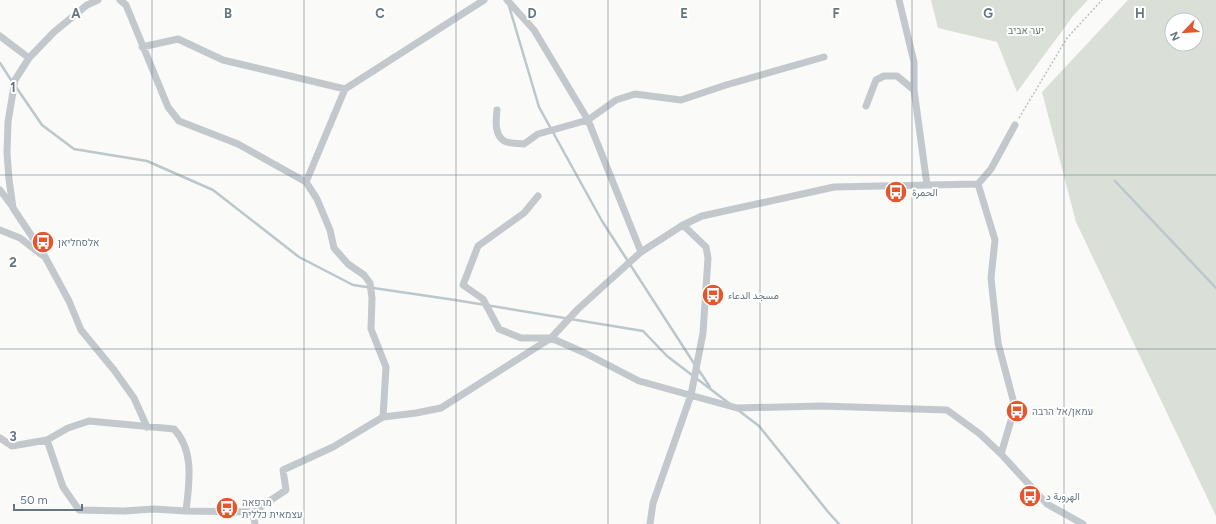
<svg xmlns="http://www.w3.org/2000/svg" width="1216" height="524" font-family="Figtree,Vazirmatn,Heebo,sans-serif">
<rect width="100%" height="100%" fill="#fafaf8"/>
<path fill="#dadfd7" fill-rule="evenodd" d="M931,0H1088L1073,16L1017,92L997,42L938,28Z
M1128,0H1216V516L1076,222L1042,92ZM1172,20H1196V44H1172Z"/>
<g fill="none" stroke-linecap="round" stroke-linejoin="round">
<path stroke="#bbc7cb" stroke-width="2.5" d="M509,6L539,107L602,221L695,365
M0,63L13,83
M16,87L42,125L74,149L147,161L213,190L299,257L353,285L455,300L643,331L667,356L730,404
M1115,181L1216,288
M698,369L710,387
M738,410L759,426L829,513L839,524"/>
<path stroke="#bbbfc2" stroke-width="1.5" stroke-dasharray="2 2" stroke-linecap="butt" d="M1019,118L1067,38L1102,0"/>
<path stroke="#c3c8cc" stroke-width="7" d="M98,0L87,5L54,32L29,58L15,80L8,122L7,153L9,179L13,208L43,253L69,301L81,330L114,370L134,398L147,427
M120,0L126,5L168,107L179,121L238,144L306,182L317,199L330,230L334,248L348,264L364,275L370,283L372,298L371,329L386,367L383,417
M507,0L534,30L588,120L641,252
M899,0L914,62V90L927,185
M0,36L29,58
M142,47L178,39L223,60L345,89
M866,106L876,80L884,76H897L914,90
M497,110C496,120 494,134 504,141C509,144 518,143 524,144L538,134L588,120L616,100L635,94L681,100L726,85L824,57
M306,182L345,89L484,0
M0,190L12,206
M538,196L524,213L478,246L463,285L483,299L499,329L521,338H551L585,353L639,381L737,408L821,406L947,410L980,434L1001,454L1047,504L1083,524
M0,230L20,238L42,255
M0,438L12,446L47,440L68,428L89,421L174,429C195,451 189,484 186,511
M47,440L63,487L79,510L124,511L154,509L186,511L253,512L286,490L283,470L333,447L383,417L416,413L441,408L551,338L578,309L641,252L683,225L702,216L834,187L978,184
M1001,454L1015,407L998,343L991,278L995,240L978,184L991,169L1015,125
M253,512L255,524
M650,524L653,503L691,395L703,333L708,258L706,247L683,225"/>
</g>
<path fill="none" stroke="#657683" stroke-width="1" stroke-opacity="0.55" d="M152,0V524M304,0V524M456,0V524M608,0V524M760,0V524M912,0V524M1064,0V524M0,175H1216M0,349H1216"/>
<defs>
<g id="bus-disc" transform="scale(1.15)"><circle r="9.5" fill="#e4572e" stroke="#fff"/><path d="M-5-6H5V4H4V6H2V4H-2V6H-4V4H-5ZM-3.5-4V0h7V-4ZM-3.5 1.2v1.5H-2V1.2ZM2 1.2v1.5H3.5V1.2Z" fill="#fff"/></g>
</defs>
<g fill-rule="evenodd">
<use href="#bus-disc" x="896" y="192"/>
<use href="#bus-disc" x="43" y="242"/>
<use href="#bus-disc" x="713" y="295"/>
<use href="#bus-disc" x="1017" y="411"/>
<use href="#bus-disc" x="1030" y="496"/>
<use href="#bus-disc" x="227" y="508"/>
</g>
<g text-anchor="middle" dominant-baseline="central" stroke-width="4" stroke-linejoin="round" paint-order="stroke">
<g font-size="10" fill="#687a64" stroke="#fff">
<text x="1026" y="30">יער אביב</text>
</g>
<g font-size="10" fill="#657683" stroke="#fff" text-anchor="start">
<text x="912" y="192">الحمرة</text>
<text x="58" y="242">אלסחליאן</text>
<text x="728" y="295">مسجد الدعاء</text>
<text x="1032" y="411">עמאן/אל הרבה</text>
<text x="1046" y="496">الهروبة د</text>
<text x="242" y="502">מרפאה<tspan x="242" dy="12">עצמאית כללית</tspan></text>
</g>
</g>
<g font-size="13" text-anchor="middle" font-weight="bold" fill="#657683" stroke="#fff" stroke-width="4" stroke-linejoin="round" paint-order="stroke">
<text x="76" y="18">A</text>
<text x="228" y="18">B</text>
<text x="380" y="18">C</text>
<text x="532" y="18">D</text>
<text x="684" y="18">E</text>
<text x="836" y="18">F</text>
<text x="988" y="18">G</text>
<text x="1140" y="18">H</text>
<text x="13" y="92">1</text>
<text x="13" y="267">2</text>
<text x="13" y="441">3</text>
</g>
<g transform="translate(1184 32) rotate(245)"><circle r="19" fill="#ffffff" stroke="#c1c8cd"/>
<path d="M0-3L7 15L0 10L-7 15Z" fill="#e4572e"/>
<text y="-6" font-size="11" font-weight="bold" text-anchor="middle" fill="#657683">N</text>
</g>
<path d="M14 504v6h68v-6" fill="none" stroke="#657683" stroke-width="2"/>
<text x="20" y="504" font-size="12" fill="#657683" stroke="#ffffff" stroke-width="3" paint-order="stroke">50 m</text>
</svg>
